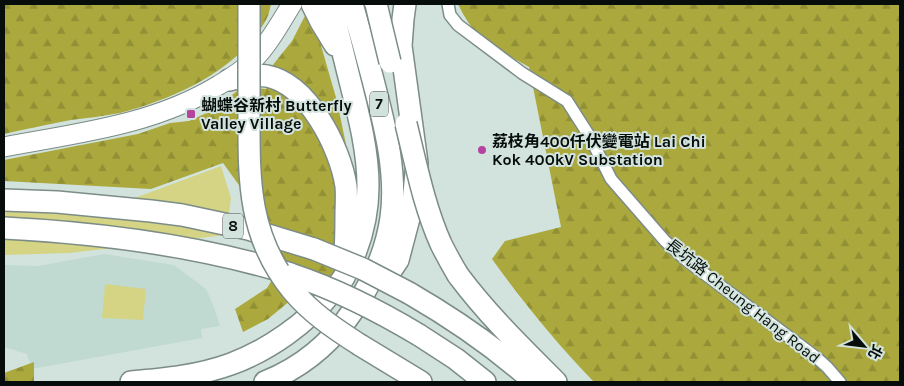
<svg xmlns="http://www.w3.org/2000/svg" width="904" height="386" font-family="Karla,'Noto Sans TC',sans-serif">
<defs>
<pattern id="forest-firs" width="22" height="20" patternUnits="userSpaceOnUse" patternTransform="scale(1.25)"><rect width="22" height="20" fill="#aba93d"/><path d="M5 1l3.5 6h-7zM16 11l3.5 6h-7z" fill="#929034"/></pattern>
</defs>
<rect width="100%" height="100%" fill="#d2e3dd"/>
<path fill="#c0dad1" d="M104,254L174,265L206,289L214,307L220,326L201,329L202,338L32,369L27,354L4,347V265L38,266Z"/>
<path fill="url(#forest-firs)" d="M4,4H271C270,8 269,14 267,18C240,70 174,99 120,113C104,116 87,118 71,120C49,124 26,129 4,134Z
M458,4H900V382H594C557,344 523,302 492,259L505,241L561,227L529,67L479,39L463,14Z
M308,10L318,35L337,101L350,164L352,213L328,297L302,291L268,319L243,332L235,309L267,288L275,275L272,231L223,163L151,189L4,181V160L138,134L170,123L189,121L213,110L237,91L248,87L266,89L272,66L292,41Z
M34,362V382H4V373Z"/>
<path fill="#d4d484" d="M221,166L231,198L226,235L69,253L4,255V190L97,212Z
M105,284L146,289L143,320L102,318Z"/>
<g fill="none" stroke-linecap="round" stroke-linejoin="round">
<g stroke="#7c8c87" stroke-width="14">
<path id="street" d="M448,4L450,15L458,25L522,73L567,101L590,137L611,179L665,241L686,260L817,358L827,367L840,382"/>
</g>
<g stroke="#7c8c87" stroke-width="21">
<path id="primary" d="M4,147C77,133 154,125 219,85C231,78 243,71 253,60C269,44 280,23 292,4"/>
</g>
<g stroke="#7c8c87" stroke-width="24">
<path id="highway" d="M312,4L321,22L335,45
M229,80C241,77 254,74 267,76C308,84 340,147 346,186C347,196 346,206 346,216C346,232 346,247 344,262
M4,200L57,202L151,211L182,215L248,229L314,249
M4,228C101,233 198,245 291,274
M458,275C487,314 522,348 556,382
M372,280L388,275L398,260L413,203L417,163L401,46L403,19L405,4
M409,293C454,319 496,348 534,382
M419,335L456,359L485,382
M360,345L421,382
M131,382C165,379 198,376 231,364C269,350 307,323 332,292C336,287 341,282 344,277C359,249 368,217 368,186C368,149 358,113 349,77C343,53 337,28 331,4
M265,382C303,367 332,342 354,309C373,281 386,252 391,218C397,175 386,130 375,88C368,60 360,32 352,4"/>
</g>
<use href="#street" stroke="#fff" stroke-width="11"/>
<use href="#primary" stroke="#fff" stroke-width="19"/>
<use href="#highway" stroke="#fff" stroke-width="21"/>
<g stroke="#7c8c87" stroke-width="24" stroke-linecap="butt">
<path id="highway-bridge" d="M249,4C249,39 249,75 249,110C249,177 247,235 292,290C311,313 335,329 360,345
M376,4L390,62
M406,124C416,164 424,206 441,244C446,254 452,265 458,275
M314,249L363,269L409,293
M293,275C338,290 379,311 419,335"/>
</g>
<use href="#highway-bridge" stroke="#fff" stroke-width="21"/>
</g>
<g fill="#b544a0" stroke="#d2e3dd" stroke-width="2">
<rect x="186" y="109" width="10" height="10" rx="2.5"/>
<circle cx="482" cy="150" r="5"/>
</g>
<g text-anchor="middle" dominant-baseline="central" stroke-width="4" stroke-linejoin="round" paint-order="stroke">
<g fill="#d2e3dd" stroke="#444d4a" stroke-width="1">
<rect x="370" y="91.5" width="18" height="25" rx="4"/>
<rect x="223" y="213.5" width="20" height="25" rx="4"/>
</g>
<g font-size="15" font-weight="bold" fill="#070d0b">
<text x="379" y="104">7</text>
<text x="233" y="226">8</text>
</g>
<g font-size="16" font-weight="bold" fill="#070d0b" stroke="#d2e3dd" text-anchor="start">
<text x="201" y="105">蝴蝶谷新村 Butterfly<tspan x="201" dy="18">Valley Village</tspan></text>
<text x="492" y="141">荔枝角400仟伏變電站 Lai Chi<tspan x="492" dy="18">Kok 400kV Substation</tspan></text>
</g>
<g font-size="16" fill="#070d0b" stroke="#d2e3dd">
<text transform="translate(743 301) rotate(38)">長坑路 Cheung Hang Road</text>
</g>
</g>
<rect width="904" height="386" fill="none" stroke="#070d0b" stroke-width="10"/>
<g transform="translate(864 346) rotate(118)" stroke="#d2e3dd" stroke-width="4" paint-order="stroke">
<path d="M0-4L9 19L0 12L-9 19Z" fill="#070d0b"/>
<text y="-8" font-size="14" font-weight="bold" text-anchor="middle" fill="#070d0b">北</text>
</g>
</svg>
